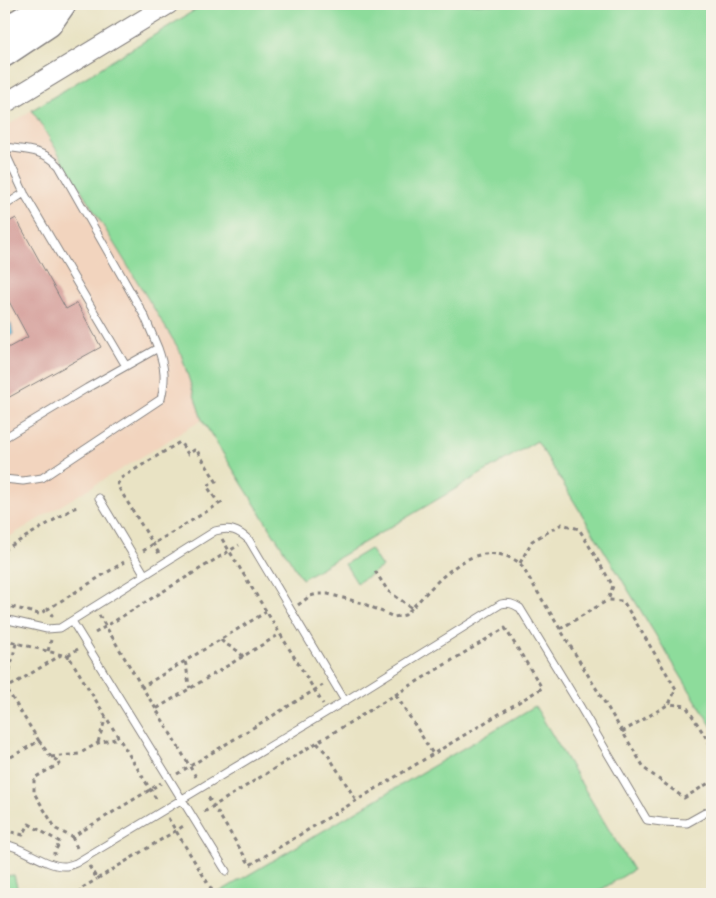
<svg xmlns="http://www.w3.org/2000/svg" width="716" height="898" font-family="'Shantell Sans',sans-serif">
<rect width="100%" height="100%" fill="#f7f3e8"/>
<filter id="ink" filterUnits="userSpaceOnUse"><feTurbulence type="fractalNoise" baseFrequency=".02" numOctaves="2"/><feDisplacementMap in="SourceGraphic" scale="10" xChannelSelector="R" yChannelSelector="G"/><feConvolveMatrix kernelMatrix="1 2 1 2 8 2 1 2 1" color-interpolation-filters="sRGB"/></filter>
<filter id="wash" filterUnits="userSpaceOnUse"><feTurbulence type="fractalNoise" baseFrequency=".0096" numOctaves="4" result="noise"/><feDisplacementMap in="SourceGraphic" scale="20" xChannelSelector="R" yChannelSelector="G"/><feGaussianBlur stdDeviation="1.12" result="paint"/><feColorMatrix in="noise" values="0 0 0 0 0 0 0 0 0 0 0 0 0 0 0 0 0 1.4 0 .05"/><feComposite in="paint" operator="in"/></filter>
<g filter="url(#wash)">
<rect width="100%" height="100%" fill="#e9e3c4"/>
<path fill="#f2d4be" d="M32,110L180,351L202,420L4,540V128Z"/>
<path fill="#8ddc9b" stroke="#587f6b" d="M205,4H712V727L537,441L302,579L202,420L180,351L32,110Z
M370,549L382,567L357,583L345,564Z
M535,706L633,870L594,894H216Z
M14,875L17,887L25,894H4V876Z"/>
<path fill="#62c1e0" stroke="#42728e" d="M11,324L13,334L4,340V325Z"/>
<g id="blocks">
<path fill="#d29693" d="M16,218L66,309L77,303L101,347L4,400V350L28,337L4,292V225Z"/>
</g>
</g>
<g filter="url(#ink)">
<use href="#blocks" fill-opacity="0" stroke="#868280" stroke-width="1"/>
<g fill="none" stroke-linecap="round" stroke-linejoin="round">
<g stroke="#868280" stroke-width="9">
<path id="lane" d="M4,147C24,150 44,149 59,166L145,317L158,348L87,388L4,438
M4,150L24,193L126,366
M4,206L24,193
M4,479L23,481L42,478L161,399C166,378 165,368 158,348
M99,498L145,575
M4,619L47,629L60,628L215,531C230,527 238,530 249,540L345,701L76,863C73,864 68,866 65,866C46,867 24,847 4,844
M72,621L226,871
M345,701L501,604C509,602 513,604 520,608L578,703L647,820L662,822L687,823L712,809"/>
</g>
<g stroke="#868280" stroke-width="21">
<path id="secondary" d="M4,104L169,4"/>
</g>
<g stroke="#868280" stroke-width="28">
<path id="highway" d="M4,31L48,4
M4,54L49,24L63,4"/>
</g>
<path stroke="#868280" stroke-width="3" stroke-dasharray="4 4" stroke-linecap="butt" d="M219,504L224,501
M222,539L323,704
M4,550L74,508L79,507
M143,551L153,544L219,504L207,486L216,481L196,449L188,454L180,442L121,478L117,485L160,555
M520,563L532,541L562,524L579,529L613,586L608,600L623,601L676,689L669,704L686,706L712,747
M375,571L388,591L412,608C441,578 475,534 520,563L645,769L684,798L712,781
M4,605L39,614L48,609
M298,605L310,596L318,594H328L362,603L394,617L405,615L412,608
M99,615L142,687
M51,617L52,615L48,609L124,562
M560,629L608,600
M95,633L239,545
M4,639L16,643
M221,640C227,647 238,648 243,657
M78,649L68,655L158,802
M48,651L51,640
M185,662C188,671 187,679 190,688
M4,690L61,655
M396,695L433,754
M156,709L142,687L266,612
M622,732L669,704
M39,741L6,688L16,643L70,657
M98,742L106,717
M317,743L328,755L356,800
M51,757L79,754L98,743L119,738
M4,761L39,741L51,757L61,763L34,778V793L56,829L72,837L161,783
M177,774L323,685
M196,777L156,709L280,634
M204,812C304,750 405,689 505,628L542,688L250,865L207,795
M168,818L209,885L212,890L205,894
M4,830L23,835L29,824L60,842L54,853L56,854
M72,837L78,850
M89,866L97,879L185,825
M79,894V890L97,879"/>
<use href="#lane" stroke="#fff" stroke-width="7"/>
<use href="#secondary" stroke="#fff" stroke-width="19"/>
<use href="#highway" stroke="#fff" stroke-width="25"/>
</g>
</g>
<rect width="716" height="898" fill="none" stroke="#f7f3e8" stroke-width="20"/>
</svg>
